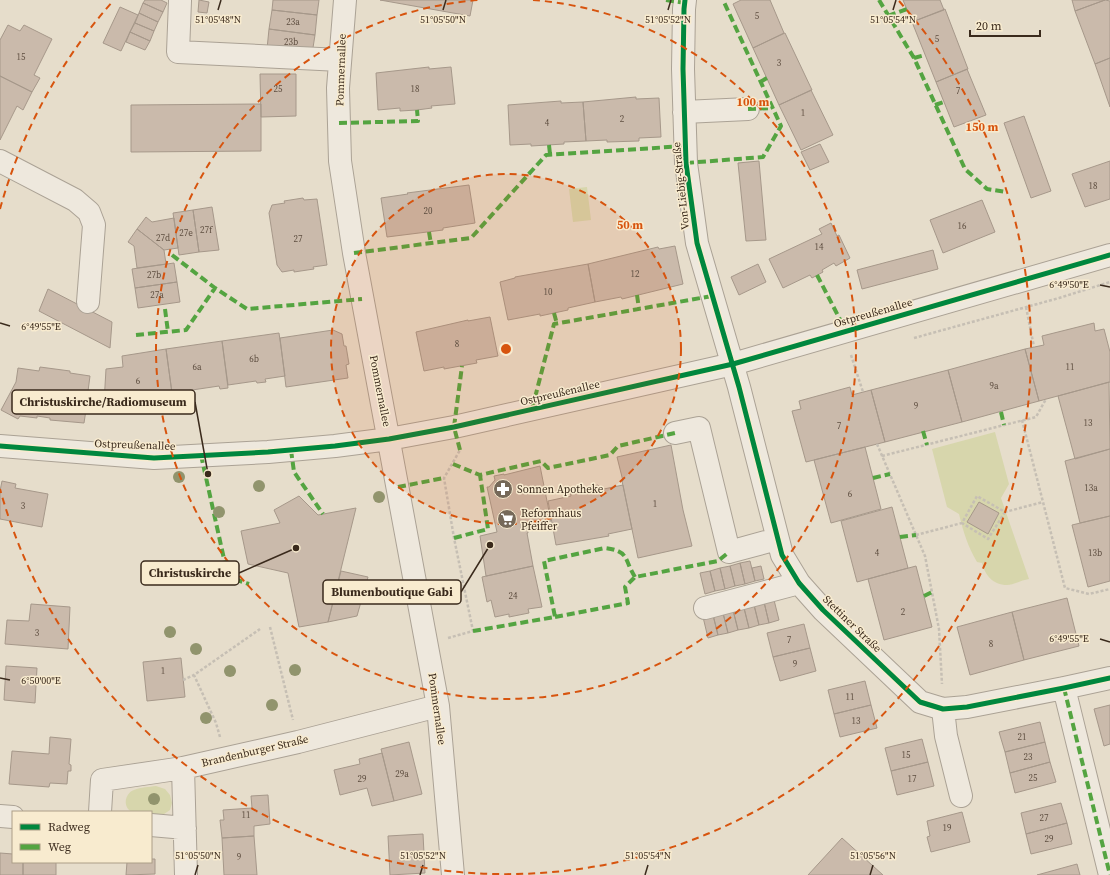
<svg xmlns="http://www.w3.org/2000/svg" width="1110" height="875" font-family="'Source Serif 4',serif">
<rect width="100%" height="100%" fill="#e6ddcb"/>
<path fill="#d7d6ac" d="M587,187L591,220L573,222L569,189Z
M995,432L1009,484L1001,498L1029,579C1022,580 1013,585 1007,585C993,585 985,575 982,563L977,562C968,547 963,531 959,514L947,507L932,449Z
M156,786L165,789L170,795L172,803L170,810L161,816L151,815V812C146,812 137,814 132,812C122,807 125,793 134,790C141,787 149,787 156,786Z"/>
<path fill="#cabaab" stroke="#a6988a" d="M145,0H161L167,3L163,12L143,3Z
M199,0L209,2L207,13L198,12Z
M273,0H319L317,15L272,10Z
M380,0H473L470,16Z
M741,0H770L784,33L753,48L733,4Z
M903,0H940L944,10L912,22Z
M1072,0H1105L1075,11Z
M1105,0L1110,1V58L1095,64L1075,11Z
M143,3L163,12L158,22L139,13Z
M120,7L138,15L121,51L103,43Z
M945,9L968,69L936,82L912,22Z
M272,10L317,15L315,35L269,29Z
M139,13L158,22L154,31L135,23Z
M135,23L154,31L150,41L130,32Z
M8,25L20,31L24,25L52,39L34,75L40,78L32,92L0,76V40Z
M269,29L315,35L312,54L267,49Z
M130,32L150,41L145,50L126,42Z
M785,33L812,90L779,105L753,48Z
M1110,58V107L1095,64Z
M429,67V69L451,67L455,104L431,106L432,108L417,110L400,111V108L378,110L376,73Z
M967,69L986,115L954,127L936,82Z
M260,74H296V116L261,117Z
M0,76L32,92L23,110L17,106L0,140Z
M811,90L833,135L801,150L779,105Z
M636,97V99L659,98L661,137L639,138V141L607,142V140L586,141L583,102Z
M561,101V103L583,102L586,141L564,142V144L531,146V144L510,145L508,105Z
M261,104V151L131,152V105Z
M1024,116L1051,191L1031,198L1004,123Z
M820,144L829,162L810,170L801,152Z
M759,161L766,240L746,241L738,163Z
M1110,161V199L1085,207L1072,174Z
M469,185L475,223L443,228V230L387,237L381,198L408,194L407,193Z
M303,198L304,200L317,199L327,265L313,267L314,269L294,272V270L282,272L277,265L269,213L272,205L285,203L284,201Z
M982,200L995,232L943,253L930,220Z
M212,207L219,250L199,252L193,210Z
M193,210L199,252L179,255L173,213Z
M146,217L152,222L174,218L178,248L164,250L137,229Z
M831,223L837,236L839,235L850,258L836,266L834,263L822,270L823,272L812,278L810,275L783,288L769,259L822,234L819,229Z
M137,229L164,250L166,264L137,268L134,246L128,242Z
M675,246L683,284L622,299L621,297L595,302L588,264L658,247L659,249Z
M933,250L938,269L862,289L857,270Z
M174,263L177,282L135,288L132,269Z
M588,264L595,302L568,308V310L540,316V314L508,320L500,282L515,278V277Z
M758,264L766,282L739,295L731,277Z
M177,282L180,302L138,308L135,288Z
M48,289L112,322L110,348L39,311Z
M490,317L498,356L476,360L477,363L444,369V367L424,371L416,332L468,320V321Z
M1094,323L1095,331L1104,329L1110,352V382L1039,401L1025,349L1044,345L1042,336Z
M333,330L342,334L344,346H346L349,364L346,365L348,378L286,387L280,338Z
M279,333L285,376L265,379L266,382L257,383L256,381L228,385L222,341Z
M222,341L228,388L220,389L219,386L172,393L166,349Z
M166,349L172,393L104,403L106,369L123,367L122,356Z
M1025,349L1039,401L962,422L948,370Z
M40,367L70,371V373L90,376L88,391H91L89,410H86L84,423L50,420V418L37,416V418L20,416L18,419L1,410L16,382L18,368L39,371Z
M948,370L962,422L885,442L871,390Z
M1109,382L1110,449L1075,459L1058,396Z
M850,387L852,395L871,390L885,442L806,462L792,411L801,409L799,401Z
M671,445L683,510L692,546L638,558L622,481H623L617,457Z
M865,447L881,509L831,523L814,460Z
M1110,449V516L1080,523L1065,461Z
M540,466L551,521L527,526L528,533H527L533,566L486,576L480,536L497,532L487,487H489L495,480L494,476L504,474V475Z
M2,481L16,484L15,488L48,494L42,527L0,519V491Z
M598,485L599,490L623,485L632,529L608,534L609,536L556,545L548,501L571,496L570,491Z
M299,496L318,515L356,508L328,622L299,627L288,573L248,564L241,531L280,523L274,510Z
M979,502L999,513L988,534L967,522Z
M892,507L908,568L857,582L841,521Z
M1110,516V581L1088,587L1072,525Z
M750,561L755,581L745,584L740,563Z
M740,563L745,584L735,586L730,566Z
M533,566L542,607L528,609L529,613L509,617V614L495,617L491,600L487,602L482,577Z
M730,566L735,586L725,589L720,568Z
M761,566L764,579L755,581L752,568Z
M916,566L932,627L884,640L868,579Z
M720,568L725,589L715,591L710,571Z
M341,571L368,577L357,616L328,622Z
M710,571L715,591L705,594L700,573Z
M1067,598L1079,646L1024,660L1012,612Z
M774,600L779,620L769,623L764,602Z
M764,602L769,623L759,625L754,605Z
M31,604L70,607L68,649L5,644L7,620L29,621Z
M754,605L759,625L749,628L744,608Z
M744,608L749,628L738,630L733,610Z
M733,610L738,630L728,633L723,613Z
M1012,612L1024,660L970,675L957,627Z
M723,613L728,633L718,635L713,615Z
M713,615L718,635L708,638L703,617Z
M804,624L810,648L773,657L767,633Z
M810,648L816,671L780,681L773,657Z
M181,658L185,697L147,701L143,662Z
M6,666L37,668L35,703L4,700Z
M865,681L871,705L834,714L828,690Z
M871,705L877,728L840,737L834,714Z
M1110,705V744L1104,746L1094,709Z
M1040,722L1045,742L1005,752L999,732Z
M50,737L71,739L69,764L71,765V771H68L67,784L50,783L49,787L9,784L12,751L49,754Z
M922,739L928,762L891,771L885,748Z
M409,742L422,794L394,801L381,749Z
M1045,742L1050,762L1010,773L1005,752Z
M382,753L394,801L372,806L367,788L340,795L334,770L360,764L359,759Z
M928,762L934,786L897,795L891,771Z
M1050,762L1056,782L1015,793L1010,773Z
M268,795L270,824L254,826V836L222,838L220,820H224L223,810L252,808L251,796Z
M1061,803L1067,823L1026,834L1021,813Z
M962,812L970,842L931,852L927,837L930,836L927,821Z
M1067,823L1072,844L1031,854L1026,834Z
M423,834L425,873L390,875L388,836Z
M254,836L257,875H224L222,838Z
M842,838L883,875H808Z
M0,853L13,854V862H23V875H0Z
M151,859H155V874L126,875L127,862H151Z
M23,862H56V875H23Z
M1077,864L1080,875H1037Z"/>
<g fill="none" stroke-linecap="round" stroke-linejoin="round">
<g stroke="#aba295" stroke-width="24">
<path id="minor" d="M345,0L338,88L340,161L354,253L438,706L453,875
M685,0L684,9L683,69L686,163L697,243L739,387L782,555L799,583L823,610L920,702L943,709L967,707L1064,688L1110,678
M180,1L178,52L340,60
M684,112L748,109
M0,161L75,200L89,212L94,225L88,302
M675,433L699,428L729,552L777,539
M0,446L154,458L268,452L335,446L389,439L454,427L733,364L1110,255
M705,608L799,583
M1064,688L1110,875
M943,709L946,736L961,796
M183,768L186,875
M100,812L102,780L183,768L298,742L438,706
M0,816L13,817
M151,825L185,828"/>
</g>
<path stroke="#c6bfb4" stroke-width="2.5" stroke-dasharray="3 2" stroke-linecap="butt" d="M1026,307L1034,347
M914,338L1059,298L1110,282
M851,355L863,392
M1022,420L1065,588L1089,594L1110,589
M877,444L925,556L939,629L942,684
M882,456L1036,417L1046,399
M1005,512L988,539L962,523L977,496L1005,512L1043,502
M916,535L962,523
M270,627L293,720
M448,638L473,631L454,538L444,478L460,450H461
M183,680L194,675
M220,737L216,723L194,675L260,629"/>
<use href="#minor" stroke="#eee8dd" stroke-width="22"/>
<path stroke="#54a441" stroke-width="4" stroke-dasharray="8 4" stroke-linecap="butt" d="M666,0L685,3
M879,0L914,58L965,169L987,189L1006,192
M888,16L907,9
M914,58L925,55
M760,82L767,78
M935,105L944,102
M748,109L772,108
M339,123L418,121L417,110
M549,145L550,154
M686,163L763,157L781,126L723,0
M429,232L431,244
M354,253L471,238L546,155L685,146
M172,255L215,288L247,309L362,299
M817,275L846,331
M637,295L639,309
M165,309L168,332
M554,313L557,324
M136,335L186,330L215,288
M532,409L554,324L712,296
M1001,412L1004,425
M923,431L927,445
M291,450L294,472L323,514
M460,450L454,427L462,366
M201,455L228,577L249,584
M453,464L480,475
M873,478L890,474
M398,487L444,478
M900,537L916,535
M454,538L488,529L480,475L541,461L548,468L610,455L618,446L675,433
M924,596L932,592
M555,617L628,603L625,587L635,577L718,561L729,552
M473,631L555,617L544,561L605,548C630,551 624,560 635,577
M1064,688L1110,875"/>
<g stroke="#f8ebcf" stroke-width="8">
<path id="cycleway" d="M685,0L684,9L683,69L686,163L697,243L739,387L782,555L799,583L823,610L920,702L943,709L967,707L1064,688L1110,678
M0,446L154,458L268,452L335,446L389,439L454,427L733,364L1110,255"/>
</g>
<use href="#cycleway" stroke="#00873e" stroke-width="5"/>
</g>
<g fill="#91946d">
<circle cx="179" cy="477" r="6"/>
<circle cx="259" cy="486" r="6"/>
<circle cx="379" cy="497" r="6"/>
<circle cx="219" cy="512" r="6"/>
<circle cx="170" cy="632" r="6"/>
<circle cx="196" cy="649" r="6"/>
<circle cx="295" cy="670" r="6"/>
<circle cx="230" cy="671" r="6"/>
<circle cx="272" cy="705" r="6"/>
<circle cx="206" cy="718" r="6"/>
<circle cx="154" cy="799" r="6"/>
</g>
<path fill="none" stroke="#3a2a1c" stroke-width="1.5" d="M218,10L221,0M443,10L446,0M668,10L671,0M893,10L896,0M1100,285L1110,287M0,323L10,326M1100,639L1110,642M0,678L10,680M195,875L198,865M420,875L423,865M645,875L648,865M870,875L873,865"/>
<circle cx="506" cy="349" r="175" fill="#d7540e" fill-opacity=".12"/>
<g fill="none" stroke="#d7540e" stroke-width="2" stroke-dasharray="7 5">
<circle cx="506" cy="349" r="175"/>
<path d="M533 0A350 350 0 1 1 479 0"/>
<path d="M0 209A525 525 0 0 1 113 1M899 1A525 525 0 1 1 0 489"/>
</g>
<defs>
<g id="pharmacy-disc" transform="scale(1)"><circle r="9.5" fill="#766959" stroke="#f8ebcf"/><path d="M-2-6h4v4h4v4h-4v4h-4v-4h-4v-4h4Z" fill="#fff"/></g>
<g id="supermarket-disc" transform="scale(1)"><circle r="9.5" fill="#766959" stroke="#f8ebcf"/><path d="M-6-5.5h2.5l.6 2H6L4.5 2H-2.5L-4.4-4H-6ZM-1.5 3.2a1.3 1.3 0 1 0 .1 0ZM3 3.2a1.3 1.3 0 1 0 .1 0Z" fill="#fff"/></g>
</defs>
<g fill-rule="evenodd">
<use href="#pharmacy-disc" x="503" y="489"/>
<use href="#supermarket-disc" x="507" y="519"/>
</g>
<g text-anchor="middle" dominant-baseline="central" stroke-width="3" stroke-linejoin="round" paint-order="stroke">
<g font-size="9" fill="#5e4e40">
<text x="757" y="16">5</text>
<text x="293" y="22">23a</text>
<text x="937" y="39">5</text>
<text x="291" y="42">23b</text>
<text x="21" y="57">15</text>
<text x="779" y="63">3</text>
<text x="278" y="89">25</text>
<text x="415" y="89">18</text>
<text x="958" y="91">7</text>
<text x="803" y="113">1</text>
<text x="622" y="119">2</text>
<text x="547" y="123">4</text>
<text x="1093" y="186">18</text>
<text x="428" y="211">20</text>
<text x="962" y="226">16</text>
<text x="206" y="230">27f</text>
<text x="186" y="233">27e</text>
<text x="163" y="238">27d</text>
<text x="298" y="239">27</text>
<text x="819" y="247">14</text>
<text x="635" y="274">12</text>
<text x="154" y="275">27b</text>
<text x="548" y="292">10</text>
<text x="157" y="295">27a</text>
<text x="457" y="344">8</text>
<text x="254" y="359">6b</text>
<text x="197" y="367">6a</text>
<text x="1070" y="367">11</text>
<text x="138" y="381">6</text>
<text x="994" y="386">9a</text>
<text x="916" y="406">9</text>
<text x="1088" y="423">13</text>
<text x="839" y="426">7</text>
<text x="1091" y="488">13a</text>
<text x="850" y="494">6</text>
<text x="655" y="504">1</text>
<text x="23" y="506">3</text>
<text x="877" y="553">4</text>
<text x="1095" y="553">13b</text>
<text x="513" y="596">24</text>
<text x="903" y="612">2</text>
<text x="37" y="633">3</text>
<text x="789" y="640">7</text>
<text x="991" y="644">8</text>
<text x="795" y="664">9</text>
<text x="163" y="671">1</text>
<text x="850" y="697">11</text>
<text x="856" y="721">13</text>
<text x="1022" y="737">21</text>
<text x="906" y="755">15</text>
<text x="1028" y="757">23</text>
<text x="402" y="774">29a</text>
<text x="1033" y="778">25</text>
<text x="362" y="779">29</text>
<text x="912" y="779">17</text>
<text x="246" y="815">11</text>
<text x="1044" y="818">27</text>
<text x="947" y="828">19</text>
<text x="1049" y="839">29</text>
<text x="239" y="857">9</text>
</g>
<g font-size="11" fill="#3a2a1c" stroke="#f8ebcf">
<text transform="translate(341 70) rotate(-88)">Pommernallee</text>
<text transform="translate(681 186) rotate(-96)">Von-Liebig-Straße</text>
<text transform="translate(873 313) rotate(-16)">Ostpreußenallee</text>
<text transform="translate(380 391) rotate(79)">Pommernallee</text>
<text transform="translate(560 393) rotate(-13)">Ostpreußenallee</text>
<text transform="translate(135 445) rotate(2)">Ostpreußenallee</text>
<text transform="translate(852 624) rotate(44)">Stettiner Straße</text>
<text transform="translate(437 709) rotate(82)">Pommernallee</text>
<text transform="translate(255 751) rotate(-13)">Brandenburger Straße</text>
</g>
<g font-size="11" fill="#3a2a1c" stroke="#f8ebcf" text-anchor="start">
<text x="517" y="489">Sonnen Apotheke</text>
<text x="521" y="513">Reformhaus<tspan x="521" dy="13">Pfeiffer</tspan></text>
</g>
</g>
<g font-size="10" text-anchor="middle" fill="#3a2a1c" stroke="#f8ebcf" stroke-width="3" stroke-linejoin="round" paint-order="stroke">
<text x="218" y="23">51°05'48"N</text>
<text x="443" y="23">51°05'50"N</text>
<text x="668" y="23">51°05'52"N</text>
<text x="893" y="23">51°05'54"N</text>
<text x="1069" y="288">6°49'50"E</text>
<text x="41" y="330">6°49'55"E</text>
<text x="1069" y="642">6°49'55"E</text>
<text x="41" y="684">6°50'00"E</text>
<text x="198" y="859">51°05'50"N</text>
<text x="423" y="859">51°05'52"N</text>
<text x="648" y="859">51°05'54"N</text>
<text x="873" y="859">51°05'56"N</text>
</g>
<circle cx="506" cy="349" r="6" fill="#d7540e" stroke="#f8ebcf" stroke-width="2"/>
<g font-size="12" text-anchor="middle" font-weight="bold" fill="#d7540e" stroke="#f8ebcf" stroke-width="3" stroke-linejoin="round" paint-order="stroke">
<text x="753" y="106">100 m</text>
<text x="982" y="131">150 m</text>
<text x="630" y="229">50 m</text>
</g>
<path fill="none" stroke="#3a2a1c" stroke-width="1.5" d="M208 474L195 402M296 548L239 573M490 545L461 592"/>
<g fill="#3a2a1c" stroke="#f8ebcf" stroke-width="1.5">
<circle cx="208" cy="474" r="4"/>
<circle cx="296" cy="548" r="4"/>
<circle cx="490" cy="545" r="4"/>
</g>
<g fill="#f8ebcf" stroke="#3a2a1c" stroke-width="1.5">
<rect x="12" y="390" width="183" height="24" rx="4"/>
<rect x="141" y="561" width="98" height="24" rx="4"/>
<rect x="323" y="580" width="138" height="24" rx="4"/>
</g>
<g font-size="12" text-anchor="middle" font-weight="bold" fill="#3a2a1c">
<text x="103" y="406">Christuskirche/Radiomuseum</text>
<text x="190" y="577">Christuskirche</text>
<text x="392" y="596">Blumenboutique Gabi</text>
</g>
<rect x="12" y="811" width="140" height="52" fill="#f8ebcf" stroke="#ac9e87"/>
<rect x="20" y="824" width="20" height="6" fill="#00873e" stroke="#ac9e87"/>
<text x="48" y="831" font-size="12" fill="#3a2a1c">Radweg</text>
<rect x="20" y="844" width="20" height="6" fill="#54a441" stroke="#ac9e87"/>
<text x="48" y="851" font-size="12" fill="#3a2a1c">Weg</text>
<path d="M970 30v6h70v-6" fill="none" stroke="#3a2a1c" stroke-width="2"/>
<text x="976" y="30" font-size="12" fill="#3a2a1c" stroke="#f8ebcf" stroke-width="3" paint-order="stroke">20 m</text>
</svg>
